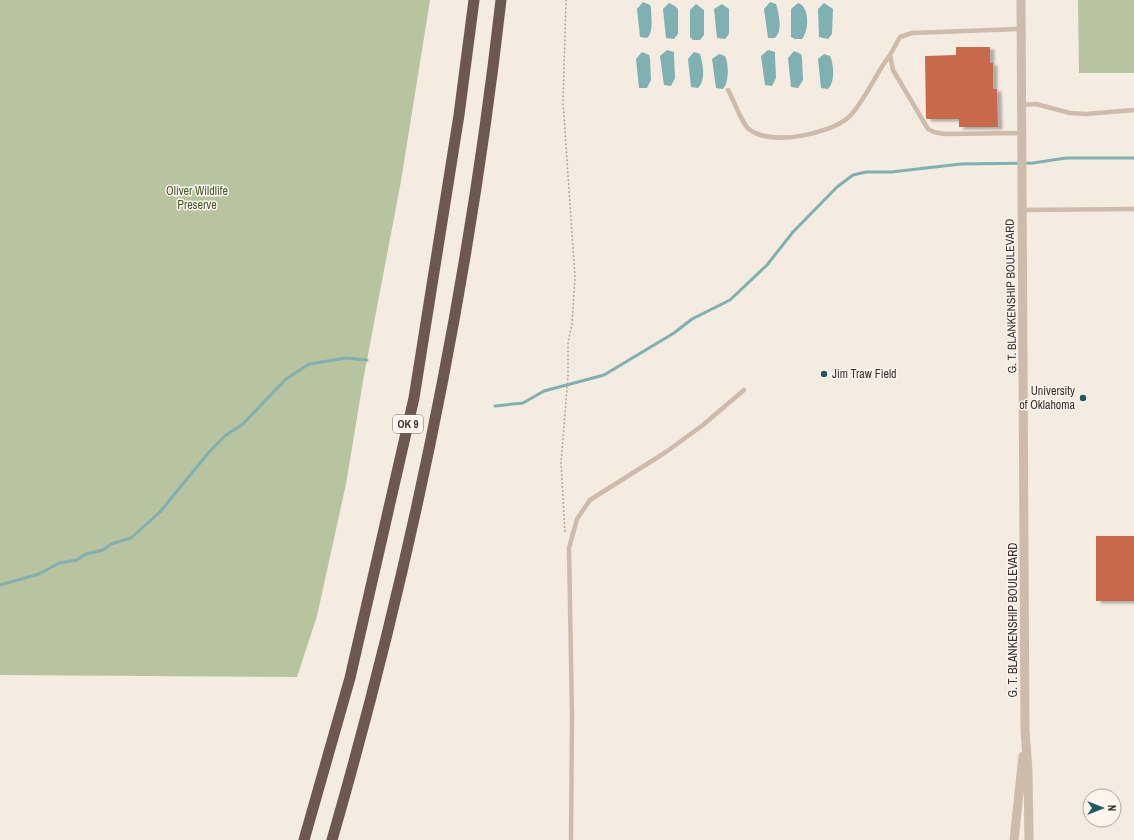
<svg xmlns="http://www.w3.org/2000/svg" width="1134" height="840" font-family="'Archivo Narrow',sans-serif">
<defs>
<filter id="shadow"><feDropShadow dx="4.5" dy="2.5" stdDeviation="1" flood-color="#0004"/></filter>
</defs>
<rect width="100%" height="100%" fill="#f4ebe1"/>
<path fill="#b8c4a0" d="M0,0H430L401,181L363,381L346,484L317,616L297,677L0,675Z
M1078,0H1134V73H1079Z"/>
<path fill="#7fb0b2" d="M643,2L650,5L651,8C651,18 654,31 647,38L640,37L637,9Z
M770,2L776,4C779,14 783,30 775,38H768L764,9Z
M669,3L675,6L678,9V34L674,39L666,38L663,9Z
M798,3C810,7 809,30 802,39H795L791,37V9Z
M824,3L833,9L832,34L828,39L819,37L818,9Z
M696,4L704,10V35L700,40H693L690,37V10Z
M722,4L729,9V34L725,39L717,38L714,9Z
M667,50L674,52V56L675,78L671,86L664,85L660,56Z
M768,50L775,52V56L776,78L772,86L765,85L761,56Z
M794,51L801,54L802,58L803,80L798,88L791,87L788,58Z
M642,52L649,55L650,59L651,80L647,88H639L636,59Z
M694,52L700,54C703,64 706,80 698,88L691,87L688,59Z
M719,54L725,56C729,64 729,83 723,89L716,88L712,59Z
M824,54L830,56C834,64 835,83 828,89L821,88L818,59Z"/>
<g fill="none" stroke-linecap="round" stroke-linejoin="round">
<path stroke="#7fb0b2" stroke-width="3" d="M495,406L523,403L544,391L604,375L674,333L692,319L730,300L767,265L793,232L837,187L853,175L866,172H891L961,164L1033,163L1066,158H1134
M0,585L39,574L59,563L77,560L86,554L103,550L111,544L131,538L160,512L209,452L226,435L243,424L286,379L309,364L346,358L367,360"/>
</g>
<path fill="#c8694b" filter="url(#shadow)" d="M956,47H990V63H993V89H997L998,127H959V119H927L926,118L925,56L956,55Z
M1096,536H1134V601H1096Z"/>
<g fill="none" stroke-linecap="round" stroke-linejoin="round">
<path stroke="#b9a596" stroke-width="1.5" stroke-dasharray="2 2" stroke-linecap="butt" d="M565,532L561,463L568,376V342L572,324L575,277L563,102L566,0"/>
<path stroke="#cdbbac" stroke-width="4.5" d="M1021,29L912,33L900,37L890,55L893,70L928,129L934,132L944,134L1021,133
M728,90C734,100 742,125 750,130C772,146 830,134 849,117C864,102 876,73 890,55
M1021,105L1036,104L1070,113L1086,114L1134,110
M1022,210L1134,209
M571,840L572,716L569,548L577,519L590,500L666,452L703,425L744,390"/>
<path stroke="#cdbbac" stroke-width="9" d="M1021,0L1025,730L1028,771L1029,840
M1014,840L1023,756"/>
<path stroke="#6c584f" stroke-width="11" d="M304,840L350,678L414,398L459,115L474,0
M332,840C411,566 469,284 501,0"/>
</g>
<g fill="#1f5a5e" stroke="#fbf5ee" stroke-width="1.5">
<circle cx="824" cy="374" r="4"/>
<circle cx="1083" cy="398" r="4"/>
</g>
<g text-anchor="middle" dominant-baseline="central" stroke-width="3" stroke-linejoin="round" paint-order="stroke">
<rect fill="#fbf5ee" stroke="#756b66" stroke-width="1" x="393" y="415" width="30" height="18" rx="3"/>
<g font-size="11" font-weight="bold" fill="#3b302b">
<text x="408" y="424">OK 9</text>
</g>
<g font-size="12" fill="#4a5a2e" stroke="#fbf5ee">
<text x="197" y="191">Oliver Wildlife<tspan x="197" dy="14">Preserve</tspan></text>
</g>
<g font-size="12" fill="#3b302b" stroke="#fbf5ee">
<text transform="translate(1011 296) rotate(-91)">G. T. BLANKENSHIP BOULEVARD</text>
<text transform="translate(1013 620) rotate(-90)">G. T. BLANKENSHIP BOULEVARD</text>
</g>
<g font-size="12" fill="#3b302b" stroke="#fbf5ee" text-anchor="start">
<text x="832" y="374">Jim Traw Field</text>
<text x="1075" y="391" text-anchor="end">University<tspan x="1075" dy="14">of Oklahoma</tspan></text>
</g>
</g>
<g transform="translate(1102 808) rotate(90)"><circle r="19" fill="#fbf5ee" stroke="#aea6a0"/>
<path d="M0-3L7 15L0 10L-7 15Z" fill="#1f5a5e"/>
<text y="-6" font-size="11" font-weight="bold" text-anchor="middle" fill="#3b302b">N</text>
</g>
</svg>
